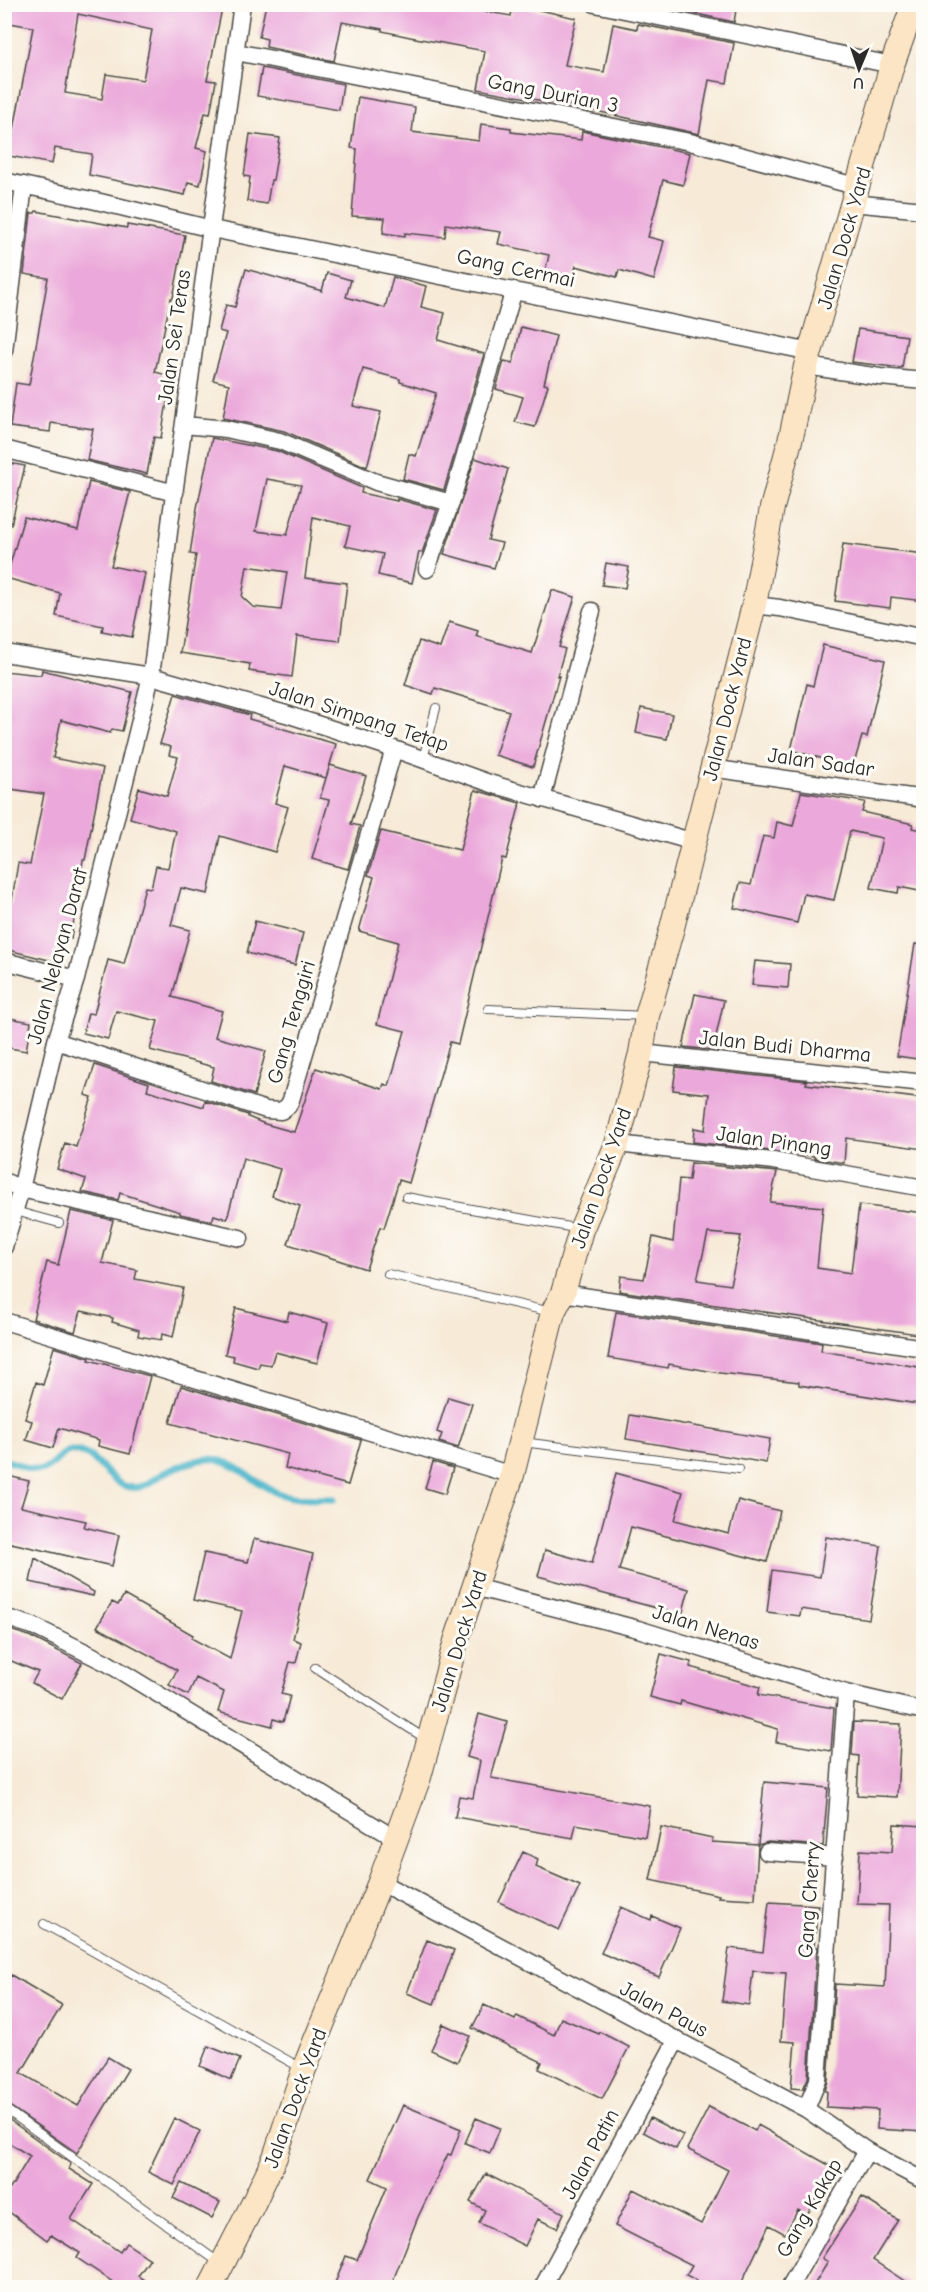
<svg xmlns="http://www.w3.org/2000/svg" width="928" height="2292" font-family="'Comic Neue',sans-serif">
<rect width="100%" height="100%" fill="#fdfcf7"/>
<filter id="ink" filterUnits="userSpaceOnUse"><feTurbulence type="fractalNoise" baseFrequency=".0167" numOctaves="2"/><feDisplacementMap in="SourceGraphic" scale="12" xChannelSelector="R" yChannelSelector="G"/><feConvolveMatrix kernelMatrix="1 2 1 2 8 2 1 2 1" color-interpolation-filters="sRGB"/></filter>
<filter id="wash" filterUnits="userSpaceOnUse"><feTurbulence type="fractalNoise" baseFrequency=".008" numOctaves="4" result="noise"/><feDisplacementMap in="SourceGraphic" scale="24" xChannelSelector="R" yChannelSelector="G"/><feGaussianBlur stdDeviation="1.35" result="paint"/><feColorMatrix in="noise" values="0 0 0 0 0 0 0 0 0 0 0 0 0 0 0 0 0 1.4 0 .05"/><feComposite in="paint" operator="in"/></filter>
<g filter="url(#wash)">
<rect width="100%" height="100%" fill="#f7ead7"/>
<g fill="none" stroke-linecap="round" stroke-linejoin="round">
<path stroke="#4cb6ca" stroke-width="7" d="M4,1461C18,1461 30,1474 44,1469C61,1462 62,1445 83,1453C103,1460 113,1492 139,1487C146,1486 153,1480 159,1476C169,1469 199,1458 211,1459C237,1461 256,1485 280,1494C296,1500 317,1498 334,1499"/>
</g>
<g id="blocks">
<path fill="#eba8da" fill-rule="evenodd" d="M4,4H223L207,80L216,81L210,114L205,113L196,148L207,151L200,185L188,182L185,195L89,175L92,154L55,148L52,164L9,156L33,27L4,22ZM78,14L152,30L143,80L106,74L102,99L65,93Z
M266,4H442L511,16L513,5L544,11L576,18L565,65L604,72L613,24L637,29L638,24L734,43L727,83L709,80L699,134L587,109L478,89L485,51L410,37L382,31V29L342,22L334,61L266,47L267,39L259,37Z
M650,4H737L734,22Z
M262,68L343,84L339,110L257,96Z
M358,97L415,107L412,132L479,141L481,124L511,128V132L581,140L582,131L690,153L683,185L663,180L648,237L664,241L654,280L619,270L617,277L576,266L571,284L544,277L549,255L498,244L501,232L446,224L445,237L405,233V236L383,233L385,218L352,216L357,149L351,148Z
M250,134L280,138L273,180H271L267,204L247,201L250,177L244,176Z
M36,211L127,228V225L185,235L173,298H171L155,372L175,377L170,397L168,396L161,438L154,437L147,474L87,460L93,429L51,423L50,432L10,427L16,383L29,385L48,278L24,274L31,213H35Z
M246,269L322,291L327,273L351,280L346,297L385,308L393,277L426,286L421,307L445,313L438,340L484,354L444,490L403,479L409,454L416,456L436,393L400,382V379L363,369L353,406L381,412L367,467L284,431L223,418L229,384L213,380L226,333L219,331L226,305L235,307Z
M521,327L556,336L544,384L548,385L535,427L515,422L523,397L496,389L504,361L513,363Z
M858,329L907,336L902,368L852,362Z
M212,438L277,451L362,488L361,493L397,501V499L437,510L422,553L419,552L412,583L378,575L383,554L345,546L350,526L313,517L305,578L347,583L340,641L297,636L292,677L249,671L250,664L180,653L196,555L190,554L197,508ZM267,479L301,485L287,535L256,531ZM247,566L287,572L281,610L253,607L242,597Z
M475,458L508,469L488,540L502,543L494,568L444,554Z
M4,462L25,466L11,525L4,524Z
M89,482L130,492L111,566L145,573L132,637L102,631L103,626L56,616L60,593L6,578L24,517L78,530Z
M843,544L924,554V601L891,597L890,608L835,601Z
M606,563L629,567L625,588L602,585Z
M552,590L575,597L559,647L565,649L557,676H559L533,767L495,755L509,711L435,688L433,694L405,685L419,641L440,648L449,622L478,631L476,636L532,653Z
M823,645L885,660L867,737L862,736L853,767L791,750L807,684L813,686Z
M42,670L132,692L122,731L112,729L110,733L61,720L53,758L103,768L85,860H83L71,939L59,936L53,961L4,949V905L11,906L18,863L30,865L44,794L4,788V671L41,675Z
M175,694L250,715L249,719L336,744L326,778L285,766L275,803L288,807L275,852L220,836L208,894L181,888L171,925L190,930L172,997L222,1011L215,1037L266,1051L254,1095L211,1081L214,1067L150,1050L158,1021L116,1011L108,1039L83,1033L88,1013L94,1014L108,960L124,964L145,887L151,888L156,866L168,868L176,831L130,818L139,788L167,796L178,757L169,755L171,747L160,744Z
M641,708L672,714L667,739L636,733Z
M330,765L366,776L351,824L360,826L348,869L312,859L329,800L320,798Z
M475,790L520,803L506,859L502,858L458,1044L450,1042L409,1183L399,1180L384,1228L380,1227L366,1269L288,1244L300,1206L272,1196L280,1169L243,1158L227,1219L214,1215L212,1221L180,1214V1212L120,1193L118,1200L82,1192L86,1179L57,1169L65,1143L76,1147L92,1097L85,1095L95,1065L149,1083L147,1090L204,1107L205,1101L248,1115V1117L265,1124L294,1132L316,1068L382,1089L384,1084L389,1086L405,1031L377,1024L398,942L359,931L374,877L368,875L381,831L460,850Z
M801,792L865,802L862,812L913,824L912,828L924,831V892L899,887L898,893L871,888L882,838L850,831L834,900L804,894L797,923L734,908L740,883L751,885L763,836L774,838L777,822L793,826Z
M255,921L303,933L295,965L247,953Z
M915,944L924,945V1060L897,1056Z
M755,961L790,964L788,988L752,985Z
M695,994L724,1000L713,1050L683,1047Z
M4,1017L31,1022L26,1051L4,1047Z
M676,1067L807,1081L806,1084L924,1099V1149L846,1138L844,1163L814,1158V1156L693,1142L694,1128L705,1130L709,1094L673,1090Z
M691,1163L777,1172L770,1202L823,1207L817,1268L851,1273L859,1205L924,1213V1335L619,1291L621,1276L644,1279L653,1237L673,1242L679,1179L689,1180ZM708,1233L741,1236L730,1285L697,1280Z
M71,1211L113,1220L102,1263L137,1270L135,1279L183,1288L173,1337L162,1334L161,1340L138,1336L139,1330L112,1322L113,1318L81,1311L75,1332L33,1319L47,1262L58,1265Z
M236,1308L287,1321L289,1312L328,1323L317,1363L275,1352L271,1365L260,1363L258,1368L233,1361L234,1356L225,1354Z
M616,1312L822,1343L821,1351L924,1368V1405L799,1385V1382L720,1373L669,1364L668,1368L608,1358Z
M54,1347L90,1358L89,1360L150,1376L130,1454L98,1446L99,1440L59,1428L53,1448L26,1440L32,1421L25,1419L36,1382L43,1385Z
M181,1386L361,1440L348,1485L285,1468L288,1454L170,1423Z
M448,1397L472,1404L458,1448L439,1442L442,1434L437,1432Z
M630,1415L770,1439L766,1463L626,1439Z
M433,1462L453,1468L445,1494L425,1488Z
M616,1473L683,1492L675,1520L729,1534L738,1500L780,1511L767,1562L631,1527L619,1570L689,1589L682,1615L538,1576L545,1550L592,1563Z
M4,1475L29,1481L21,1507L86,1521L84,1527L119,1535L112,1566L11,1543L10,1549L4,1548Z
M826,1537L881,1546L869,1619L801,1609L800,1616L767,1612L772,1570L820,1577Z
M254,1539L313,1554L293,1639L301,1642L296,1663L290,1662L281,1694L290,1696L283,1722L274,1719L272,1726L218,1712L224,1692L196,1678L188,1695L169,1685L177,1670L97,1627L112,1602L118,1605L124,1595L193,1635L191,1638L230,1659L242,1611L193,1600L204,1553L248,1562Z
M35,1558L94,1592L93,1596L30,1582Z
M4,1628L29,1636L82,1663L62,1699L32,1683L38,1672L4,1658Z
M661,1654L691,1662L690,1667L760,1687L758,1695L834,1708L831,1751L776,1742L778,1729L681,1701L680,1705L650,1697Z
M479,1714L507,1722L491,1778L650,1806L645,1837L576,1824L573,1838L455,1817L459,1796L473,1798L480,1761L467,1757Z
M854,1722L901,1724L897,1797L857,1795L859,1756L852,1755Z
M764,1782L828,1788L823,1846L768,1842L758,1845Z
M894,1824L924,1826V2132L877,2129L878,2110L826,2107L827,2091H825L828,2081L835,1984L885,1987L889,1905L857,1904L860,1850L892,1852Z
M661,1827L713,1838L712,1842L758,1845L755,1899L718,1897L719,1895L650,1880Z
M523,1852L538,1859L536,1867L580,1886L559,1930L499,1902Z
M769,1902L818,1905L814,1947H817L808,2078L803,2089L791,2088L795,2042L781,2041L786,1973L753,1971L749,2005L722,2001L729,1948L763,1952Z
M621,1907L651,1920L652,1916L680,1928L659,1977L601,1953Z
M427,1940L454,1950L434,2004L407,1993Z
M11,1975L62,2005L21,2073L78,2106L108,2057L128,2069L77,2153L4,2102V1986Z
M484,2005L515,2020L517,2016L554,2035L561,2018L599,2034L600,2032L629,2047L602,2099L539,2069L542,2062L472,2028Z
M443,2024L470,2036L457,2062L431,2050Z
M208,2046L240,2059L231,2080L200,2066Z
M403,2105L461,2129L451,2155L448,2154L418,2217L390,2288H333L346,2256L357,2260L387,2187L370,2179Z
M709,2107L755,2131L758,2125L834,2168L807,2215L798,2210L785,2234L769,2225L739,2288H692L696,2280L686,2275L692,2265L615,2226L633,2189L701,2224L728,2170L687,2149Z
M4,2116L71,2164L69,2169L93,2184L71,2219L120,2252L126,2243L150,2259L138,2276L156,2288H122L77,2258L80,2253L51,2235L47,2240L4,2208V2185L10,2189L30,2156L4,2140Z
M174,2118L200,2131L174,2185L148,2172Z
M476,2118L500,2128L490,2153L465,2143Z
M650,2118L683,2135L676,2149L643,2132Z
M486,2174L564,2213L557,2228L538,2219L525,2246L479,2223L485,2210L470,2202Z
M181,2183L220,2202L212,2218L173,2198Z
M862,2197L898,2220L873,2260L915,2288H812L828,2262L822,2258Z"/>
</g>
</g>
<g filter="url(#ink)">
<use href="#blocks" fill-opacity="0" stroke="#4a4845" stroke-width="1.5"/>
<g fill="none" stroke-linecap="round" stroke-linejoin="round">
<g stroke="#4a4845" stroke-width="10">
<path id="lane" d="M423,759L436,708
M488,1009L646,1016
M406,1197L580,1229
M15,1211L59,1223
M388,1274L551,1312
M522,1442L739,1469
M315,1668L426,1739
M44,1924L303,2069
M4,2108L221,2264"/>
</g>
<g stroke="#4a4845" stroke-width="19">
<path id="street" d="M595,4L892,65
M236,52L690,142L859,187
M4,181L96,201L212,229L811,352
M852,203L924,210
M4,351L24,185
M806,366L880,377L924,381
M184,425L226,429L280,441L376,482L451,503
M4,449L175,493
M427,569L451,503L514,290
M754,605L780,608L924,638
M4,653L151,676L286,714L394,749L492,784L694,842
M711,768L924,799
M542,799L592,611
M4,961L76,979
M56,1041L266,1110L281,1111L288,1106L291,1100L394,749
M641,1053L924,1083
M617,1144L773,1161L924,1188
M4,1181L21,1189L240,1238
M4,1247L21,1189L56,1041L76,979L151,676L171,516L242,4
M563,1293L924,1348
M4,1321L512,1475
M474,1587L638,1629L846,1693L924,1711
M4,1617L33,1626L107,1663L396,1839
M767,1852L835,1857
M380,1882L806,2109L867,2151L924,2181
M806,2109L818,2080L846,1693
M542,2288L676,2041
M789,2288L867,2151"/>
</g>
<g stroke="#4a4845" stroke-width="26">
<path id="secondary" d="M210,2288L253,2204L275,2157L304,2069L380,1882L419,1777L456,1641L512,1475L553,1312L563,1293L581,1230L617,1144L641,1053L647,1016L672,928L754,605L772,508L792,433L806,366L892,65L914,4"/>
</g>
<use href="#lane" stroke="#fff" stroke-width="8"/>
<use href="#street" stroke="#fff" stroke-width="16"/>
<use href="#secondary" stroke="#fce5c4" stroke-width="24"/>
</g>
</g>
<g text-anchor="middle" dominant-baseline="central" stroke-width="6" stroke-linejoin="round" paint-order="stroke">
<g font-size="21" fill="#2b2b2b" stroke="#fdfcf7">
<text transform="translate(553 93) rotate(11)">Gang Durian 3</text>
<text transform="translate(844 238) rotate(-74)">Jalan Dock Yard</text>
<text transform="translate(516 268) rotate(12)">Gang Cermai</text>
<text transform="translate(174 337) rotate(-82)">Jalan Sei Teras</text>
<text transform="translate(727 709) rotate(-76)">Jalan Dock Yard</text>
<text transform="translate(359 716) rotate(18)">Jalan Simpang Tetap</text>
<text transform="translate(821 762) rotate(8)">Jalan Sadar</text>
<text transform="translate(57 956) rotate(-75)">Jalan Nelayan Darat</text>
<text transform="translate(291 1022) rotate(-74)">Gang Tenggiri</text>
<text transform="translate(785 1046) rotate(6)">Jalan Budi Dharma</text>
<text transform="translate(774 1141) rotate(8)">Jalan Pinang</text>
<text transform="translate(601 1178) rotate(-71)">Jalan Dock Yard</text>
<text transform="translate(706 1627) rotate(17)">Jalan Nenas</text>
<text transform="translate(459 1641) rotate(-73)">Jalan Dock Yard</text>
<text transform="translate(809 1900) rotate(-86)">Gang Cherry</text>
<text transform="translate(664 2009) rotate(28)">Jalan Paus</text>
<text transform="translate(295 2098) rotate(-70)">Jalan Dock Yard</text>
<text transform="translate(590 2154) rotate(-62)">Jalan Patin</text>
<text transform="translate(809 2208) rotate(-60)">Gang Kakap</text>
</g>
</g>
<rect width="928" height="2292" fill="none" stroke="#fdfcf7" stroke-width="24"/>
<g transform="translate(859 69) rotate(182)" stroke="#fdfcf7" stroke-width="4.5" paint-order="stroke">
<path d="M0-4.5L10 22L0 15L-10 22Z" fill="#2b2b2b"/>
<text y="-9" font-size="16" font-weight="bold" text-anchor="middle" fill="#2b2b2b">U</text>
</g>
</svg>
